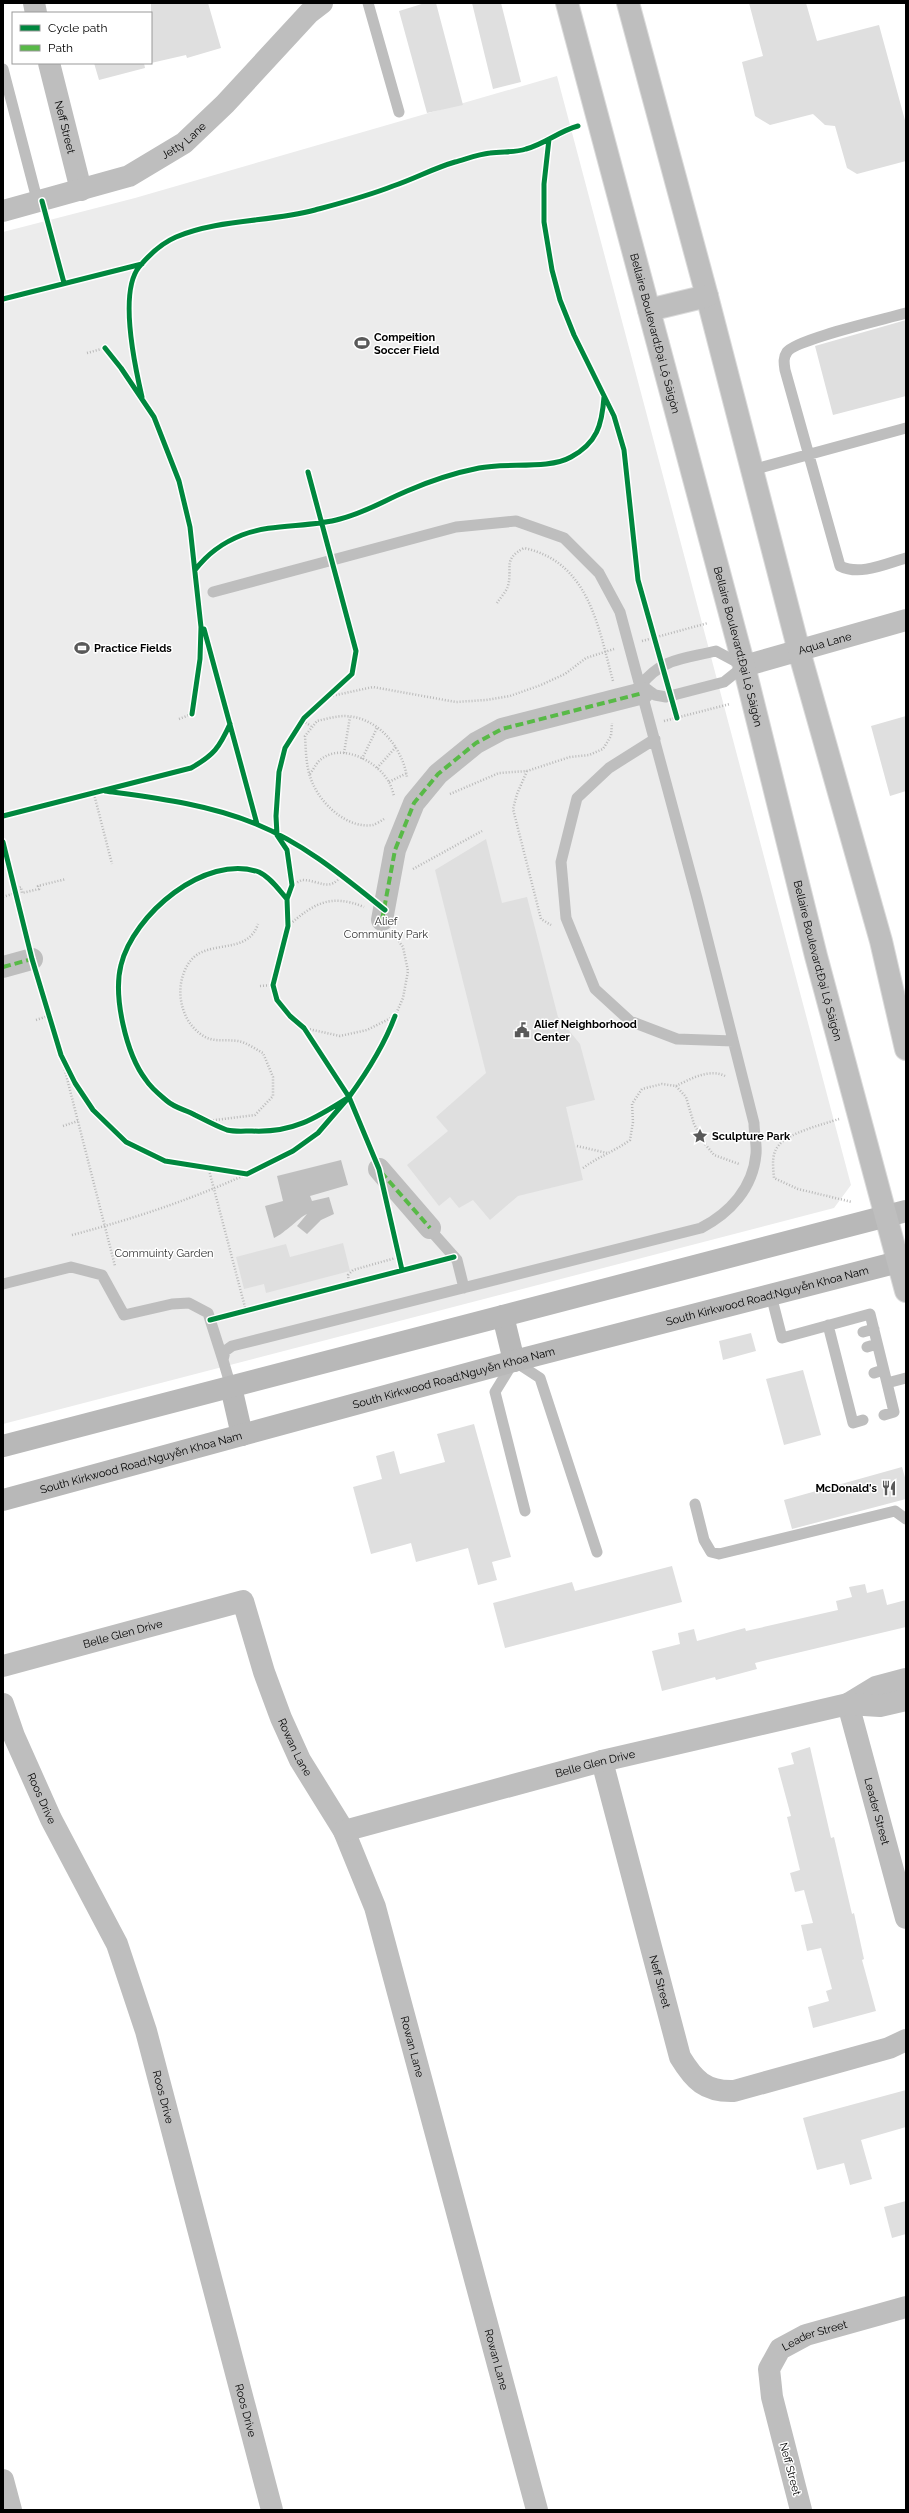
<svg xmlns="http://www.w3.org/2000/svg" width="909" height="2513" font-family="Raleway,sans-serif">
<rect width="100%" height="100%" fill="#fff"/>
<path fill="#ececec" d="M557,76L851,1185L834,1208L3,1424V232L135,198Z"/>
<path fill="#bfbfbf" d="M341,1160L348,1185L310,1196L312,1201L329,1197L334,1214L321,1220L307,1234L297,1226L307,1214C302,1215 284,1234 274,1238L265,1206L283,1201L277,1176Z"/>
<path fill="#dfdfdf" d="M151,3H208L221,48L187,58L186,55L151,63Z
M425,3H436L463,105L427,113L399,11Z
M472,3H501L521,82L493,89Z
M749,3H806L817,41L879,25L906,124V161L857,174L847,168L835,126L825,125L813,114L770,125L755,116L742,62L763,56Z
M94,63H144L145,68L99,80Z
M906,320V396L833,415L815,346Z
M906,716V791L890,796L871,726Z
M486,839L502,903L527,897L558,1017L580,1044L595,1100L566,1107L583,1180L518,1196L490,1220L473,1200L459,1208L450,1197L439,1206L407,1165L448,1131L436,1117L486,1073L435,870Z
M343,1243L350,1271L266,1293L264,1284L244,1289L236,1257L286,1244L290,1257Z
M751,1333L756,1351L723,1360L719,1341Z
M803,1370L821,1435L784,1445L766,1379Z
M474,1424L511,1557L492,1562L497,1580L478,1585L468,1548L416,1562L411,1543L371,1554L353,1487L382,1479L376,1456L394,1451L400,1474L445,1462L437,1434Z
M902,1467L906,1481V1499L792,1529L784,1500Z
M672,1566L682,1602L505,1648L493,1603L572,1582L575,1591Z
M865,1584L867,1593L883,1589L887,1605L906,1600V1627L755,1663L757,1669L716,1680L715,1677L662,1691L652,1651L680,1644L678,1633L694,1629L697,1641L745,1628L746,1631L838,1610L836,1601L852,1597L849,1587Z
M810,1747L831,1838L834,1837L852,1914L854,1913L864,1959L862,1960L876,2011L813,2028L808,2007L829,2001L826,1991L832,1989L821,1948L807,1951L801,1925L813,1923L804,1890L795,1892L790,1873L800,1870L787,1817L791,1816L778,1768L794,1764L791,1753Z
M906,2090V2127L861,2140L872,2179L850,2185L844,2163L817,2170L803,2118Z
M906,2201V2234L892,2238L884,2207Z"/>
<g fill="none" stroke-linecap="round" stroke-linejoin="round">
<g stroke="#dbdbdb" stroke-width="24">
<g id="primary">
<path id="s11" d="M567,3L744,666L816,956L906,1291"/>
<path d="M628,3L707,296L799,651L881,941L906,1049"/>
<path d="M649,310L707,296"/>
</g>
</g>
<path stroke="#b9b9b9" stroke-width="2.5" stroke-dasharray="1 2" stroke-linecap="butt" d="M87,353L105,348
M497,603C500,598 506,592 508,586C513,567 502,560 524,548C589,562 598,626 613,681
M642,641L708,623
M327,697L373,687L456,702L486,700L510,696L541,685L565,674L586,658L614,649
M179,719L192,714
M303,721L311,726
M664,721L730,704
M344,753L350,717
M362,759L377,728
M377,768L396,747
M527,771L517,794L513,809L541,919L551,925
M310,774C313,770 316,764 319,761C340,741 377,761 389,782C391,786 393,792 394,796
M389,782L407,773
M94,794L112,864
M450,794L499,773L527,771L570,757L589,755L603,749L611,736L612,723
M384,819C381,821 376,824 373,825C348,829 322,805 313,784C306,770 306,752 305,736L317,721C326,719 336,716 345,716C378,717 402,747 407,777
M413,869L482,831
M292,885L302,880C320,880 329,893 342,875
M14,889L21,887L22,893L39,889L38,886L66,879
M3,897L15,893
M288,926C313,904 330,893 364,907
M260,986L273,985
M36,1020L48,1016
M304,1028L340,1036L367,1030L395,1016L403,998L408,971L403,947L395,936
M61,1055L115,1266
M676,1086C690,1079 710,1068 725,1076
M839,1119C824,1124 788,1133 779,1145C771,1154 773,1166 774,1178L798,1189L852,1202
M207,1121L255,1115L273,1096V1077L263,1053C255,1049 246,1042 238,1041C225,1039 213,1043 202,1035C190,1027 183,1014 181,1000C178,983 185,959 202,952C223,943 249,950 258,924
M63,1126L78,1121
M577,1146L607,1153
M583,1168C598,1157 615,1151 630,1140L633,1122L632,1104L642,1089L662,1084L676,1086L686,1097L694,1124L705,1144L714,1155L739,1164
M209,1170L246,1311
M72,1235C133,1219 190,1200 247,1174
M349,1284L348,1275L353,1270L399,1257"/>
<path stroke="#bebebe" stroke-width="11" d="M368,3L399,112
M3,69L38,203
M906,313C886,319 796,339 787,352C783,358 784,363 785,370L840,566C860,576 885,564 906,558
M752,470L906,428
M213,592L456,527L516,521L564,538L599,573L620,612L697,898L754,1123C754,1133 757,1145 756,1154C753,1188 730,1213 701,1228L232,1346L225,1351L223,1360L231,1387
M716,651L744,666L724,682L666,697L655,695L641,685C662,658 684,659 716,651Z
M655,739L609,768L577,798L561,862L566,918L595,989L630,1021L677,1039L733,1041
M433,1233L457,1260L464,1288
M3,1284L71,1267L102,1275L124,1315L172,1304L189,1303L208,1313L223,1360
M771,1295L782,1338L870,1314L887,1383L906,1378
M828,1325L853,1423L863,1420
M863,1332L874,1329
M867,1347L877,1344
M874,1373L883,1370
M884,1415L894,1412L887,1383
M695,1504L704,1540L711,1552L719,1554L895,1511L906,1519
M525,1511L495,1392L514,1361L540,1378L597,1552"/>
<g stroke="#bebebe" stroke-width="22">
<path d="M34,3L36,13"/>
<path id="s1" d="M49,63L81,190"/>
<path id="s2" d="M3,211L129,176L184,143L225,104L309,13L322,3"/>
<path id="s3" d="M744,666L906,620"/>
<path d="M382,920L395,850L414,803L438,774L476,743L502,729L643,693"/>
<path d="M3,967L32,959"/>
<path d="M379,1169L430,1228"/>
<path id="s4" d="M3,1666L243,1601L264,1672L281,1718L300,1760L344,1831L375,1907L537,2510"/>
<path id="s5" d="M3,1704L14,1736L51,1819L117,1944L146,2031L272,2510"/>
<path id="s6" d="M848,1704L906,1918"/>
<path d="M848,1704L876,1687L906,1679"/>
<path id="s7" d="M602,1761L680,2057C694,2080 705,2092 734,2091L889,2048L906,2040"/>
<path id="s8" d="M344,1831L602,1761L848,1704L880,1706L906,1700"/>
<path d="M3,2480L11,2510"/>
<path id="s9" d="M801,2510L772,2397L769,2369L780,2349L806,2335L906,2307"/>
</g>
<g stroke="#b8b8b8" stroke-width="22">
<path d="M503,1316L514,1361"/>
<path d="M231,1387L242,1435"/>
<path d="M3,1446L906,1211"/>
<path id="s10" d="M3,1500L514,1361L906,1260"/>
</g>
<use href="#primary" stroke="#bebebe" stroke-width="22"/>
<path stroke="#58b947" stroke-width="4" stroke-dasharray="8 4" stroke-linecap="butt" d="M382,920L395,850L414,803L438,774L476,743L502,729L643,693
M3,967L32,959
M381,1172L430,1228"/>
<g stroke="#fff" stroke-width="8">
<path id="cycleway" d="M549,139L544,184V222L552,270L560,300L574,335L614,416L624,450L638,580L677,718
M42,201L64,283
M3,299L142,264
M105,348L121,368L154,417L179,481L190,527L201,627L200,659L192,714
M142,397C135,367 119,292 139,267C149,255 162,243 176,237C218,219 271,222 315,210C341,203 368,196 393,186C414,179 434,168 455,162C466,159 479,154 490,153C503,151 514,153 526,149C545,144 559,131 578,126
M308,472L356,651L352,674L304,718L285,748L279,772L276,816L277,835L287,850L292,885L287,899L288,926L273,985L277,1000L290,1016L304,1028L349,1097L379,1169L402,1270
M195,570C208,553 222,543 242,535C273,523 309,528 340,519C367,512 383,501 407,491C430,481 454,473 479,468C506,462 548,470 571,457C597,443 602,425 604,397
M204,629L257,824
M105,791C156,798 208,804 256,824C305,844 345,878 385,910
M3,816L191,768C214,755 219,748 230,724
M3,842L32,959L61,1055L75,1083L93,1110L126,1142L165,1161L247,1174L293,1151L318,1133L349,1097C316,1118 293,1133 252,1131C244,1131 235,1132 227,1130C216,1126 205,1120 195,1115C186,1110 175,1108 167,1101C160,1095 151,1088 146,1080C126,1054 113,996 121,965C133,915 205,853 259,872C270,877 279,890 287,899
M349,1097C368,1071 384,1046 395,1016
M210,1320L454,1257"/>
</g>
<use href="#cycleway" stroke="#00873e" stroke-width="5"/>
</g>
<defs>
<g id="stadium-bare" transform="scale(1.2)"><path d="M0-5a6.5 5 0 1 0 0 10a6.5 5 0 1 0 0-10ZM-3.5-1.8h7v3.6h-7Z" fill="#595959" stroke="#fff" stroke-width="2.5" paint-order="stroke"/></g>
<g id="civic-bare" transform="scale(1.2)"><path d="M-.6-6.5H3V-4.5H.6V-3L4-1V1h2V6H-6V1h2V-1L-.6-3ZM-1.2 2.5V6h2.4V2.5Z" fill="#595959" stroke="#fff" stroke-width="2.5" paint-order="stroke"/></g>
<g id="sight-bare" transform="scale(1.2)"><path d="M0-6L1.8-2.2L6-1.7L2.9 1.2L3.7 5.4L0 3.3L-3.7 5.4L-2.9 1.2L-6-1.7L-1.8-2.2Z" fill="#595959" stroke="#fff" stroke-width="2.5" paint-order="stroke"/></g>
<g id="restaurant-bare" transform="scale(1.2)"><path d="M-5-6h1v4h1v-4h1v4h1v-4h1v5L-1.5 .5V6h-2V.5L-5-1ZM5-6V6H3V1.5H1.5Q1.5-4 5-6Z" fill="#595959" stroke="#fff" stroke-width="2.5" paint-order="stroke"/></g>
</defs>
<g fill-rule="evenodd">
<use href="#stadium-bare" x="362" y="343"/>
<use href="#stadium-bare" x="82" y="648"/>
<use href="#civic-bare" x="522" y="1030"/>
<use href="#sight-bare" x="700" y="1136"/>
<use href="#restaurant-bare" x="889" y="1488"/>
</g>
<g text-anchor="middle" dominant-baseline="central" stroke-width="3" stroke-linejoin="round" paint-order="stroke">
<g font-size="11" fill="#000" stroke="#fff">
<text stroke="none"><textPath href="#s1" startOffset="66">Neff Street</textPath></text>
<text stroke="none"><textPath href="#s2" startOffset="196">Jetty Lane</textPath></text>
<text stroke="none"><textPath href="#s11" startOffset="342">Bellaire Boulevard;Đại Lộ Sàigòn</textPath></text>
<text stroke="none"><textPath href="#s3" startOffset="84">Aqua Lane</textPath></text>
<text stroke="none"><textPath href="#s11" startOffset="666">Bellaire Boulevard;Đại Lộ Sàigòn</textPath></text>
<text stroke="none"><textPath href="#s11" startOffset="990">Bellaire Boulevard;Đại Lộ Sàigòn</textPath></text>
<text stroke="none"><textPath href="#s10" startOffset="791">South Kirkwood Road;Nguyễn Khoa Nam</textPath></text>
<text stroke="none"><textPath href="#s10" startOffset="467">South Kirkwood Road;Nguyễn Khoa Nam</textPath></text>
<text stroke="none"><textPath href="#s10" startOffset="143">South Kirkwood Road;Nguyễn Khoa Nam</textPath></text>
<text stroke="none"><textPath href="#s4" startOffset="124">Belle Glen Drive</textPath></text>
<text stroke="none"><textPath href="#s4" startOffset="404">Rowan Lane</textPath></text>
<text stroke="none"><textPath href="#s8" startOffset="260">Belle Glen Drive</textPath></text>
<text stroke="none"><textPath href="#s5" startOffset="102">Roos Drive</textPath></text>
<text stroke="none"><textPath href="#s6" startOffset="111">Leader Street</textPath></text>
<text stroke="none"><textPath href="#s7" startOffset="228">Neff Street</textPath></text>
<text stroke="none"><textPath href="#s4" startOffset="728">Rowan Lane</textPath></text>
<text stroke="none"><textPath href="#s5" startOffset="426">Roos Drive</textPath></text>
<text stroke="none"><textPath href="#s9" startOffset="205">Leader Street</textPath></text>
<text stroke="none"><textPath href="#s4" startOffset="1052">Rowan Lane</textPath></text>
<text stroke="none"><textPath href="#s5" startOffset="750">Roos Drive</textPath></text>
<text transform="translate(790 2469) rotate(75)">Neff Street</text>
</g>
<g font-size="11" font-weight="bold" fill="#000" stroke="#fff" text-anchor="start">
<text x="374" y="337">Compeition<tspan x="374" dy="13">Soccer Field</tspan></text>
<text x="94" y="648">Practice Fields</text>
<text x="534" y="1024">Alief Neighborhood<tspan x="534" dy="13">Center</tspan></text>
<text x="712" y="1136">Sculpture Park</text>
<text x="877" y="1488" text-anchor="end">McDonald's</text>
</g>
<g font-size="11" fill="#333" stroke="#fff">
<text x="386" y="921">Alief<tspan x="386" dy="13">Community Park</tspan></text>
<text x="164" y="1253">Commuinty Garden</text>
</g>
</g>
<rect width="909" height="2513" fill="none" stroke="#000000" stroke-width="8"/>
<rect x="12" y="12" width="140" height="52" fill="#ffffff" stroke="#999999"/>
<rect x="20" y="25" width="20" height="6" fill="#00873e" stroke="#999999"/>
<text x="48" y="32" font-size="12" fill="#000000">Cycle path</text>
<rect x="20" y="45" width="20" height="6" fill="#58b947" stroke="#999999"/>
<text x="48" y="52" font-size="12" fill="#000000">Path</text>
</svg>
